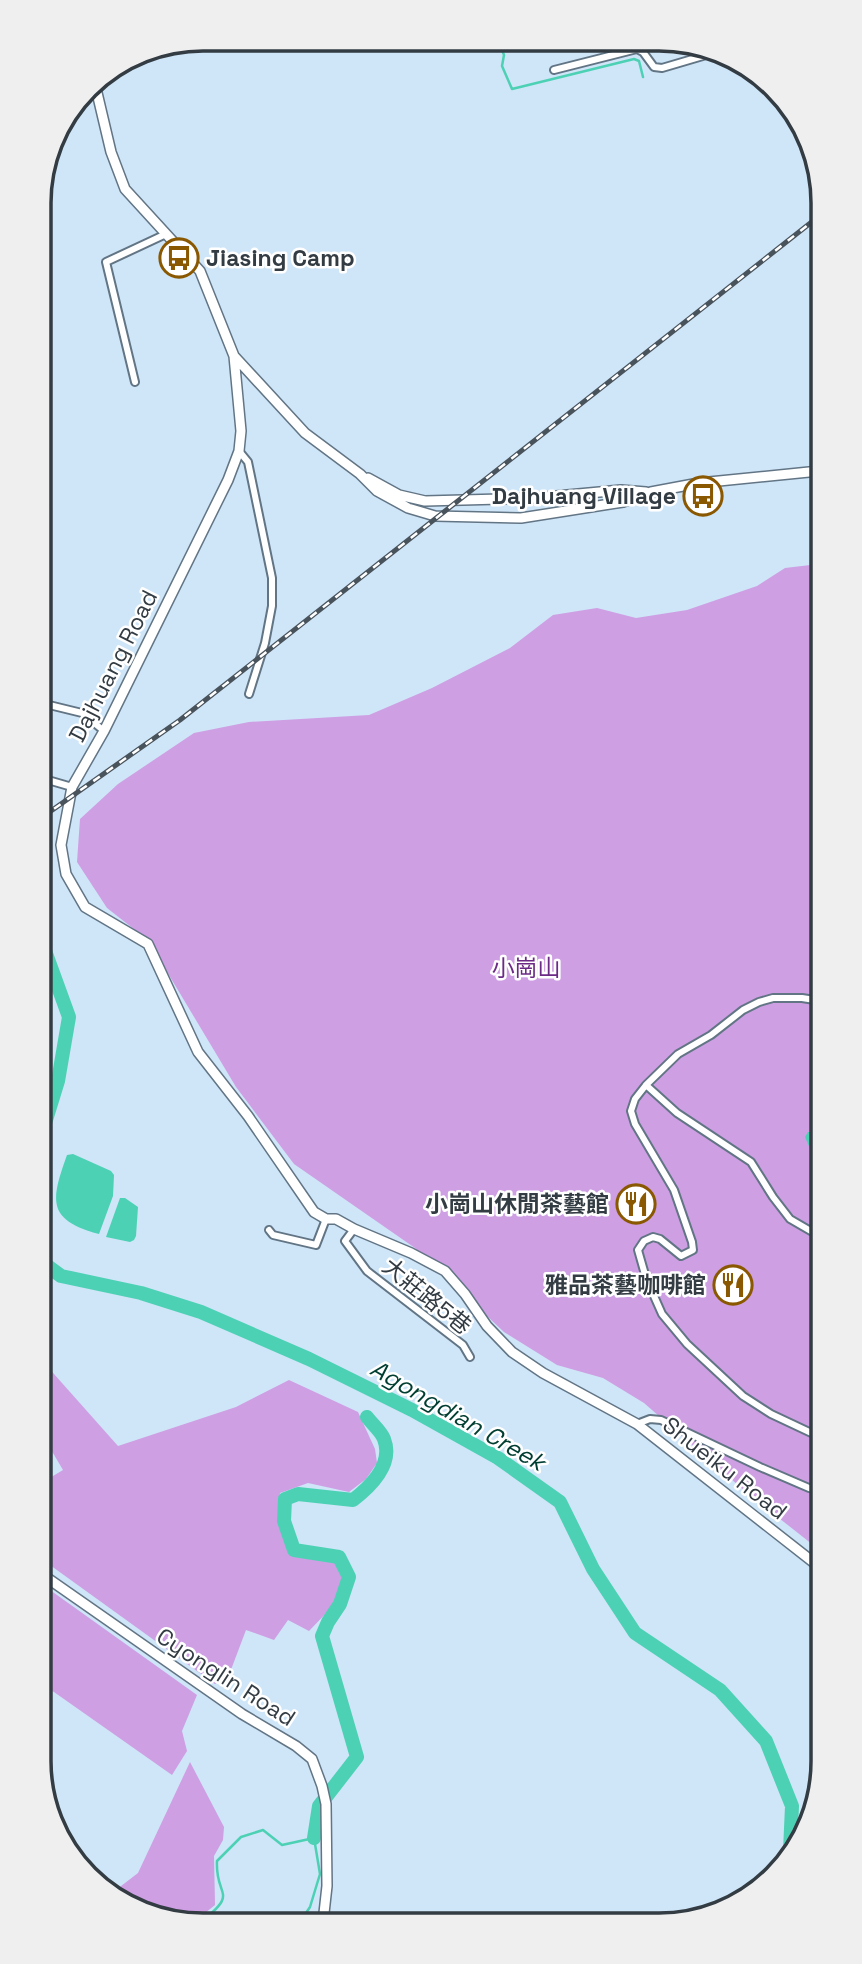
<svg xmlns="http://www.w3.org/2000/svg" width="862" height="1964" font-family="'Space Grotesk','Noto Sans TC',sans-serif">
<rect width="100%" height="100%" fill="#cfe5f8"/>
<path fill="#ce9fe3" d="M819,564L822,1552L746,1492L644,1403L603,1378L557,1365L504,1332L415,1248L294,1164L236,1087L148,940L107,908L77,862L80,819L118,784L194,733L249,722L369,715L432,688L510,648L553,615L597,608L636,618L687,610L757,586L785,568Z
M43,1358L46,1365L118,1446L236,1407L289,1380L358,1412L375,1449L377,1463L366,1479L349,1492L308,1483L280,1493C276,1514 282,1532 288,1552L300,1557L334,1561L342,1578L333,1606L309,1631L288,1620L274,1640L246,1630L229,1675L215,1684L43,1560V1482L63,1470L43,1436Z
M43,1585L197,1695L182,1731L187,1751L172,1775L44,1685Z
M190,1762L224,1827L223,1840L214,1856L215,1905L194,1922H171L112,1893L138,1873Z"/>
<path fill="#4dd1b4" d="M808,1132H816L821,1137V1174L805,1137Z
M73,1154L111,1171L114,1175L113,1196L99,1234C46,1220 51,1200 67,1155Z
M120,1198H125L138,1207L136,1236L134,1240L130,1242L106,1237Z"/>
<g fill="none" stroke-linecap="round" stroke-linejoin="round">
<path stroke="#4dd1b4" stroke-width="2.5" d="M498,40L504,55L502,66L512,89L634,59L639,61L643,77
M201,1922C240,1891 215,1898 217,1861L241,1837L263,1830L282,1845L314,1838L320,1874L310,1907L300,1922"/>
<path stroke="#4dd1b4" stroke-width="14" d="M41,940L69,1017L58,1081L42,1133
M42,1262L61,1276L141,1293L201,1312L309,1359L412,1410L498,1458L560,1502L593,1569L635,1633L720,1690L766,1741L792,1806L790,1851
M314,1838L319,1806L357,1757L322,1636L328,1622L340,1604L349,1577L339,1557L294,1550L284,1521L285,1499L298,1494L353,1500C370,1487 394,1465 384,1439C381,1431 372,1424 367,1417"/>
<g stroke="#627585" stroke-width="10">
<path id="street" d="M554,70L637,49L643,52L654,67L662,68L713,53
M135,382L106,262L166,234
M239,451L248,462L272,578V606L265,643L249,694
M41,703L82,713L104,731
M41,778L72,787
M646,1085L678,1054L711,1035L743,1010L759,1002L773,998H802L821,1001
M354,1229L345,1241L367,1271L463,1345L470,1357
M269,1230L273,1235L316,1245L326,1219
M821,1237L790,1219L773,1197L751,1162L677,1113L646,1085L635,1099L631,1111L635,1124L674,1190L692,1242L693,1250L681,1256L660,1239L653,1237L644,1241L638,1250L646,1278L662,1314L687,1344L743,1396L771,1414L822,1438
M637,1424L650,1419L661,1420L760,1467L809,1488L822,1491"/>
</g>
<g stroke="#627585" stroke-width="12">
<path id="secondary" d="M94,80L111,152L125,189L200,271L234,356L241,431L239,451L228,480L104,731L72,787L61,845L66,874L85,907L148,944L198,1052L248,1116L314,1212L326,1219H336L354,1229L411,1253L445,1271L465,1294L487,1326L512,1352L543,1373L637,1424L822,1569
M235,357L305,433L360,474L377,491L408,508L435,516L521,518L623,502L651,492L699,483L819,471
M368,478L399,495L425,501L535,498L621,490L646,492
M43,1575L242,1714L296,1746L312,1759L322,1786L326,1804L327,1886L323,1922"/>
</g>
<use href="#street" stroke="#fff" stroke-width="6"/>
<use href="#secondary" stroke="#fff" stroke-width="9"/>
<g stroke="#49535c" stroke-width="5">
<path id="rail" d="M41,818L180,720L818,217"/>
</g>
<use href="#rail" stroke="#fff" stroke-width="2.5" stroke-dasharray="8" stroke-linecap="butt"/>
</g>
<defs>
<g id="bus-ring" transform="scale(2.0125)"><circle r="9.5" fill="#fff" stroke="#8b5802" stroke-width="1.5"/><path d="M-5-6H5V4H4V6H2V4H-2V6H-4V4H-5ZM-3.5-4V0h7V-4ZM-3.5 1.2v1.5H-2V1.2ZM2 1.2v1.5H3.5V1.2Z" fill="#8b5802"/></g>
<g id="restaurant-ring" transform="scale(2.0125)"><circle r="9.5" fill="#fff" stroke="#8b5802" stroke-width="1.5"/><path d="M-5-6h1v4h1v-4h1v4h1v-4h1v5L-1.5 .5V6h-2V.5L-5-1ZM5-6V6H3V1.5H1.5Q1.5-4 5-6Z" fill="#8b5802"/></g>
</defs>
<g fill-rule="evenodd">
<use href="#bus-ring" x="179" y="258"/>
<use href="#bus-ring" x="703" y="496"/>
<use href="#restaurant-ring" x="636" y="1204"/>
<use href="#restaurant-ring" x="733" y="1285"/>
</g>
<g text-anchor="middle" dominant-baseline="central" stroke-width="5" stroke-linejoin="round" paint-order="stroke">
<g font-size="23" font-weight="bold" fill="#333c43" stroke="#fff" text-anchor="end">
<text x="206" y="258" text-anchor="start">Jiasing Camp</text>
<text x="676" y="496">Dajhuang Village</text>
<text x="609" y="1204">小崗山休閒茶藝館</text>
<text x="706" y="1285">雅品茶藝咖啡館</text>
</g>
<g font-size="23" fill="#333c43" stroke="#fff">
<text transform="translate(113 666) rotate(-63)">Dajhuang Road</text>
<text transform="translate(427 1296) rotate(39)">大莊路5巷</text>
<text transform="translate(725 1468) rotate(38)">Shueiku Road</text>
<text transform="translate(226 1677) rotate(33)">Cyonglin Road</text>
</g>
<g font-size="23" fill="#6b2a85" stroke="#fff">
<text x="526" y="968">小崗山</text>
</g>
<g font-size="24" font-style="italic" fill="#003e32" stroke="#fff">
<text transform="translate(458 1415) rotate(30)">Agongdian Creek</text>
</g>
</g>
<path d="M0 0H862V1964H0ZM203 51H659A152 152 0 0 1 811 203V1761A152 152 0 0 1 659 1913H203A152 152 0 0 1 51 1761V203A152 152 0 0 1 203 51Z" fill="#efeff0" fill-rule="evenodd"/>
<path fill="none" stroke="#333c43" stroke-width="3.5" d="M203 51H659A152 152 0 0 1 811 203V1761A152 152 0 0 1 659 1913H203A152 152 0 0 1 51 1761V203A152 152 0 0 1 203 51Z"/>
</svg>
